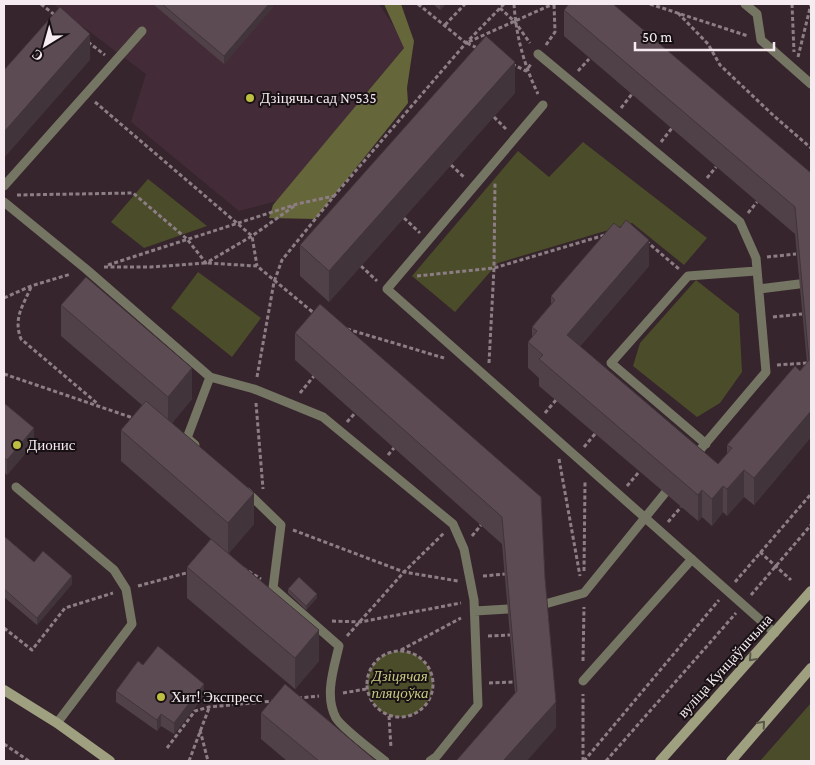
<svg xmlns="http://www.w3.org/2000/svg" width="815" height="765" font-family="'Crimson Pro',serif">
<rect width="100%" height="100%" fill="#36252d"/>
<path fill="#432c37" d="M53,4H379L406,45L277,201L239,211L131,122L146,74Z"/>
<path fill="#4b4c29" d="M583,142L707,238L684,265L632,223L498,263L455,312L412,276L518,151L549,177Z
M148,179L207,226L144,248L111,222Z
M198,272L261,318L232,357L171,308Z
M696,280L739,314L742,372L720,403L697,417L633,366L640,343Z
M367 684a33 33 0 1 1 66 0a33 33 0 1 1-66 0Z
M811,703V761H760Z"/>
<path fill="#656639" d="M384,4H401L414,41L407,88L408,103L315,219L269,218L273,205L404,48Z"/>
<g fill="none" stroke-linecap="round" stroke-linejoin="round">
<path stroke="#8d7e85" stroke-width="3" stroke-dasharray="4 2.5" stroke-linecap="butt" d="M41,4L56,16
M418,4L466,43L553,4
M514,4C516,36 524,65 538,94
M650,4L748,36
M792,4L794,52
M500,8L515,22L530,43
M678,13L708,44L720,65L774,116L811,148
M445,25L465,4
M88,42L105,55
M467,43L479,49
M546,45L555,32L554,4
M798,57L811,4
M512,64L526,71L531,64
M578,71L589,59
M95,102L252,236L257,266
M621,108L632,94
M494,117L506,129
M661,142L672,128
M451,165L465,178
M707,178L716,167
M17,195L133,193L187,239L206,263L252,236L297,204
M748,213L757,202
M404,218L420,233
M646,241L679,269
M767,257L796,254
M108,265L297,204L334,196
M361,266L377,281
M104,267H151L206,263L257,266L315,314
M417,276L494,268L605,235
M31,287C23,306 13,318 21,339L98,404
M4,298L31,286L71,274
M773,317L802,314
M347,329L444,358
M489,363L494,268L495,182
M777,365L807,363
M4,374L136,419
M257,377L274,282L282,260L334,196L466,43L504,4
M300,393L314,376
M256,403L263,489
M545,413L556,400
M347,422L355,413
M584,447L595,434
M388,455L394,448
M559,459L580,576
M627,486L639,472
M668,522L681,507
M293,530L404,572L458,581
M472,536L481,525
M760,552L791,580
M243,568L261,579
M584,571L585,482
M483,576L505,574
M735,582L811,494
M138,586L190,572
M751,595L811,525
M332,621L360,622L461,603
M4,628L32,650L65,608L113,593
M347,636L404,572L444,533
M488,636L510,635
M401,650L461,618
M367 684a33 33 0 1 1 66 0a33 33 0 1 1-66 0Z
M583,661L584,607
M489,683L514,682
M343,693L366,689
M298,698L319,696
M389,716L391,748
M200,730L208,761
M4,744L29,761
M167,748L195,711L209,707L274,701
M189,761L209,708
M583,761V694
M584,761L719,600
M606,761L736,613"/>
<path stroke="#747562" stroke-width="9" d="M745,4L757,14L761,40L811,84
M538,54L740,222L756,258L766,372L694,457
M543,105L387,289L775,633
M4,186L142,31
M4,202L86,269L210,377L254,389L323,417L453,524L464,549L474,600L478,705L436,757L430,761
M759,289L799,284
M706,444L611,363L688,276L756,271
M195,445L187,438L210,377
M16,487L114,570L126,589L132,624L57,723
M247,492L281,525L273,588L339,646C334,668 324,696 336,718C342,728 374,752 385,761
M545,604L584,593L665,493
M475,611L508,609
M583,681L692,559"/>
<path stroke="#9ea080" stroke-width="10" d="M4,690L57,723L110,761
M660,761L811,591
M731,761L811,668"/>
</g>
<path fill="#504047" d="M153,4H273V7L224,64Z
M433,4H446L440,10Z
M564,10L811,173V437L754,505L744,497L727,516L723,512L712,526L702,517L698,521L539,386V378L528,368V342L532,338V327L551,304V296L649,266L580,346L718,464L727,454V445L807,363L795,234L564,36Z
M515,93L329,302L300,276V245Z
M61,305L192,399L172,423L254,524L229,553L319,661L295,689L187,598V567L211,539L121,461V430L142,405L61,336Z
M295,333L541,497L545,578L556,728L515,693L502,544L295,360Z
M4,403L34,443L7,475L4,472Z
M4,536L34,562L72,584L37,625L4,597Z
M288,589L317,598L306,610L288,593Z
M143,665L204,696L174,734L161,726L157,731L116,702V691Z
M261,713L376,761H287L261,739Z"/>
<path fill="#41343a" d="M269,4H273V7L224,64V56Z
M442,4H446L440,10V6Z
M90,34V60L4,158V132Z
M515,62V93L329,302V271Z
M649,240V266L567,362V335Z
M192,368V399L168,428V397Z
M811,411V437L754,505V478Z
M34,428V443L7,475V460Z
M744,470V497L727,516V489Z
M723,486V512L712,526V499Z
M702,490V517L698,521V495Z
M254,493V524L228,554V523Z
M72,576V584L37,625V618Z
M317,594V598L306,610V606Z
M319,630V661L295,689V658Z
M204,684V696L174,734V723Z
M556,702V728L527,761H503Z
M161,714V726L157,731V720Z"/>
<path fill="#5d4b53" stroke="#41343a" d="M162,4H269L224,56Z
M569,4H613L811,173V411L754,478L744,470L727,489L723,486L712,499L702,490L698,495L539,359L543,355L528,342L537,331L532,327L555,300L551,296L614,223L620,228L626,220L649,240L567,335L718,464L732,448L727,445L795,366L800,371L809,360L795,207L564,10Z
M60,7L90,34L4,132V70Z
M486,36L515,62L329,271L300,245Z
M86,277L192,368L168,397L61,305Z
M320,304L541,497L545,578L556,702L503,761H456L517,691L502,517L295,333Z
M146,401L254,493L228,523L121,430Z
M4,403L34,428L7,460L4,458Z
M4,536L34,562L43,551L72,576L37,618L4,589Z
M211,539L319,630L295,658L187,567Z
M299,577L317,594L306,606L288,589Z
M158,646L204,684L174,723L161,714L157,720L116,691L138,661L143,665Z
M285,684L376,761H319L261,713Z"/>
<defs><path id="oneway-chevron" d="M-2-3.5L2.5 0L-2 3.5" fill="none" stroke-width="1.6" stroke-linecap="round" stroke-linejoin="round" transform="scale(1.25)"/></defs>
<g stroke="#5b584a">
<use href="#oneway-chevron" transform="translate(752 658) rotate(132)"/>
<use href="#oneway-chevron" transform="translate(762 724) rotate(-49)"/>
</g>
<g fill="#bebf42" stroke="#181114" stroke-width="2">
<circle cx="250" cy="98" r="5"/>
<circle cx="17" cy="445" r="5"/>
<circle cx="161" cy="697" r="5"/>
</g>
<g text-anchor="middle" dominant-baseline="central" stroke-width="4" stroke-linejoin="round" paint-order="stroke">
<g font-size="15" fill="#f6ebf0" stroke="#181114" text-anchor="start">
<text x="260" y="98">Дзіцячы сад №535</text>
<text x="27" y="445">Дионис</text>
<text x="171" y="697">Хит! Экспресс</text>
</g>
<g font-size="15" fill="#f6ebf0" stroke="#181114">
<text transform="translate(725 666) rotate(-48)">вуліца Кунцаўшчына</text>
</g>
<g font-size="15" font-style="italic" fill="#c8ca81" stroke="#181114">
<text x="400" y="676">Дзіцячая<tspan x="400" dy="17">пляцоўка</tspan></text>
</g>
</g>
<rect width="815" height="765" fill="none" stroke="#f6ebf0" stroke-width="10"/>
<g transform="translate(45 45) rotate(217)" stroke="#181114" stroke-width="4" paint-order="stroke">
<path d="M0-4L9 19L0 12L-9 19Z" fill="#f6ebf0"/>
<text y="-8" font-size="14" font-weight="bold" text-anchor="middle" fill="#f6ebf0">С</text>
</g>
<path d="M635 42v8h139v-8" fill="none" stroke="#f6ebf0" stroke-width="2.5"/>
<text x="642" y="42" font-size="15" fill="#f6ebf0" stroke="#181114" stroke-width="4" paint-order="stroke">50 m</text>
</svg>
